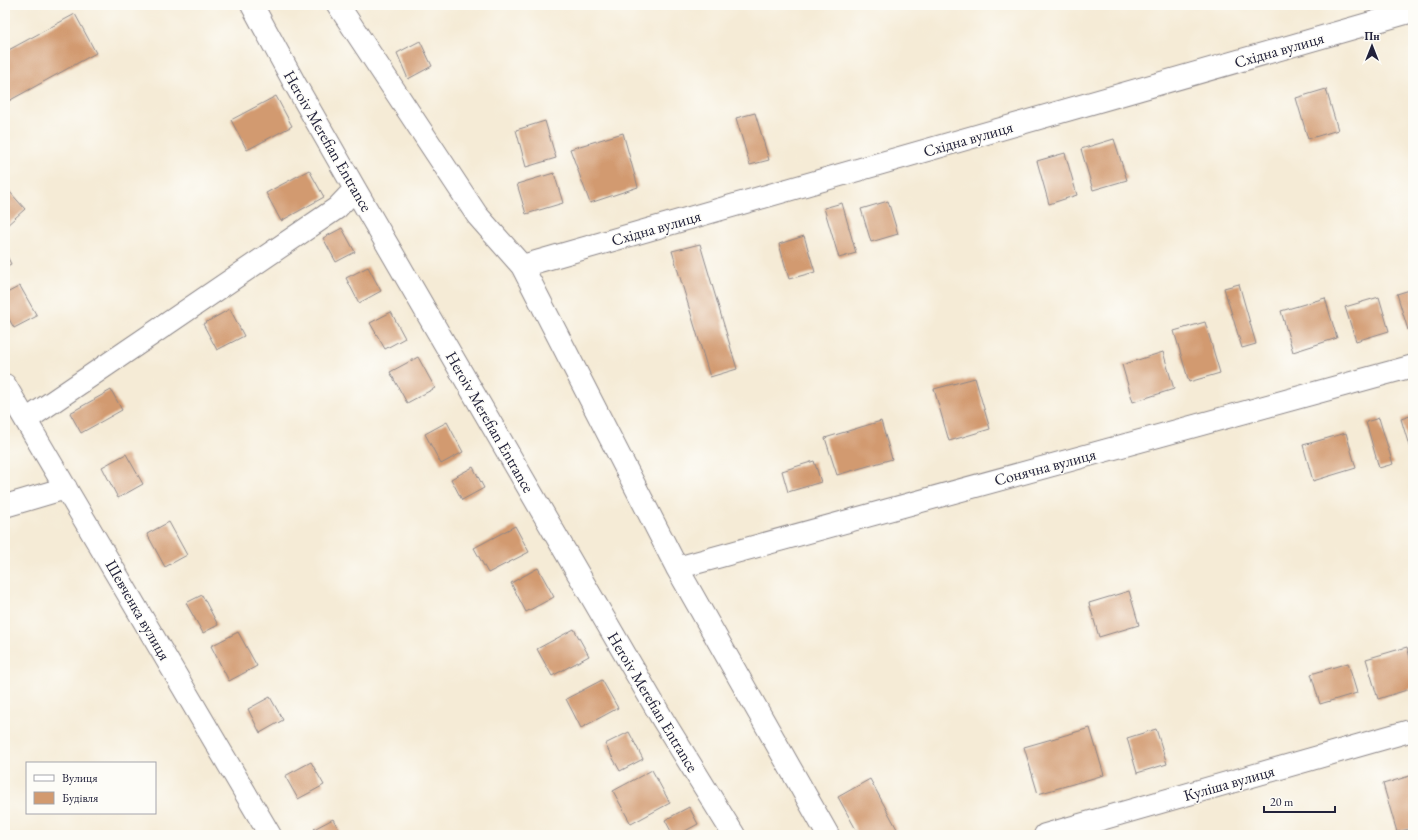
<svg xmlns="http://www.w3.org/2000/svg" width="1418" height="840" font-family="'EB Garamond',serif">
<rect width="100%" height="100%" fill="#fdfcf7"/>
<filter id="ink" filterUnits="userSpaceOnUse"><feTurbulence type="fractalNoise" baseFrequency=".025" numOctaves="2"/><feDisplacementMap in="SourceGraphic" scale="8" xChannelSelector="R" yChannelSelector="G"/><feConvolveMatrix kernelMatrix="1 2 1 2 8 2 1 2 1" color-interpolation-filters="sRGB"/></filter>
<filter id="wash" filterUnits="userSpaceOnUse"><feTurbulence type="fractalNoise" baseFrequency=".012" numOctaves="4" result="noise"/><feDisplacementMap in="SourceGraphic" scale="16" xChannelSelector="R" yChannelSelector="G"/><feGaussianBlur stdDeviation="0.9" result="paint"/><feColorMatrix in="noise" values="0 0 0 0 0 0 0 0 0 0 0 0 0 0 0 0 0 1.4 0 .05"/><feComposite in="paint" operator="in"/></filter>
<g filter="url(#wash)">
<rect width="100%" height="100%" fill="#f5ebd6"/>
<g id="blocks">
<path fill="#d29a6f" d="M75,14L96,53L5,103V52Z
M420,41L432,66L408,79L397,53Z
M1326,89L1338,130L1308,139L1296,98Z
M276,96L292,126L247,150L231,120Z
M755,113L769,160L750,165L736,118Z
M545,121L556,158L526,167L516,130Z
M623,133L638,187L590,203L570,149Z
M1114,139L1127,180L1093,190L1081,149Z
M1065,153L1077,195L1049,204L1037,161Z
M309,170L324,197L281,221L266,193Z
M554,173L563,203L526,214L517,184Z
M9,191L25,209L5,227V194Z
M888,201L898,234L871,242L861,209Z
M842,203L856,253L839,258L824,208Z
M342,228L355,252L336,262L323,238Z
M804,236L815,272L789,279L779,244Z
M700,244L737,369L710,377L672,251Z
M5,252L11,264L5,267Z
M368,267L381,291L359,303L346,278Z
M1239,284L1256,344L1242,348L1224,288Z
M20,286L37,316L14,328L5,312V294Z
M1413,289V328L1408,330L1397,294Z
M1379,297L1389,331L1356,341L1345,307Z
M1325,298L1337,338L1293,352L1281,311Z
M230,309L244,336L217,350L203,324Z
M391,312L405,338L385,349L370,323Z
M1205,322L1220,373L1189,382L1174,331Z
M1163,352L1174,389L1133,402L1122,365Z
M418,357L435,388L407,403L390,372Z
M975,378L990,429L949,441L934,389Z
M111,390L122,410L81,433L70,413Z
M1413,415V459L1401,419Z
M1379,418L1393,464L1379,468L1366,422Z
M881,421L892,459L837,475L825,438Z
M447,422L463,452L441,464L425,434Z
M1346,433L1356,468L1313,481L1303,445Z
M126,454L143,484L118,498L102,467Z
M814,461L821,482L788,492L782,471Z
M473,467L484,488L462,500L451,479Z
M169,522L187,555L165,567L147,534Z
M515,526L529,552L488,573L474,548Z
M538,568L554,597L526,612L511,583Z
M1129,591L1139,625L1099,637L1089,603Z
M202,595L218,625L203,633L186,603Z
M574,629L589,656L552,676L537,649Z
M238,632L257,666L229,681L211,646Z
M1407,647L1413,668V688L1378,699L1366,659Z
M1348,663L1357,693L1320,704L1311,674Z
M602,680L618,708L581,728L566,699Z
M270,697L283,720L260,733L248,709Z
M1090,728L1104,775L1038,794L1024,747Z
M1156,729L1167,764L1137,773L1127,738Z
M629,732L643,759L620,771L605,744Z
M311,762L324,785L298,799L285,776Z
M652,770L670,803L631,824L613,791Z
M1413,775V828L1397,832L1383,784Z
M870,779L897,829L885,835H859L838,797Z
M689,807L698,824L678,835H673L665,820Z
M333,819L342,835H317L314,829Z"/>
</g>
</g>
<g filter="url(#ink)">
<use href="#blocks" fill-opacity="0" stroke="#8c8688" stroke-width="1"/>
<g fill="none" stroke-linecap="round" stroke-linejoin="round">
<g stroke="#8c8688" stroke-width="24">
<path id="minor" d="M252,5L295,84L355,189L663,720L734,835
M338,5L477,215L522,266L677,568L828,835
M522,266L1413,11
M5,385L270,835
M26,420L337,208L355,189
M5,506L66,488
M677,568L1413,366
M1045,835L1413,730"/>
</g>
<use href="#minor" stroke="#fff" stroke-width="22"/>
</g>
</g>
<g text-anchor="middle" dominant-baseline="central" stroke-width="3" stroke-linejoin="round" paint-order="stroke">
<g font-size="16" fill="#22223b" stroke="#fdfcf7">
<text transform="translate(1279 50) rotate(-16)">Східна вулиця</text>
<text transform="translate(968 139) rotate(-16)">Східна вулиця</text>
<text transform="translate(328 141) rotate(60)">Heroiv Merefian Entrance</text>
<text transform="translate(656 228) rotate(-16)">Східна вулиця</text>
<text transform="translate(490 422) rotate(60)">Heroiv Merefian Entrance</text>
<text transform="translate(1045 467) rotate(-15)">Сонячна вулиця</text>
<text transform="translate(138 610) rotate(60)">Шевченка вулиця</text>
<text transform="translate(653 702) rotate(59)">Heroiv Merefian Entrance</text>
<text transform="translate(1229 783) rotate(-16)">Куліша вулиця</text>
</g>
</g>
<rect width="1418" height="840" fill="none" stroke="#fdfcf7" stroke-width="20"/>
<rect x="26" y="762" width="130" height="52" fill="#fdfcf7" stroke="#a5a5ac"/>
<rect x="34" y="775" width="20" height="6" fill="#ffffff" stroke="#a5a5ac"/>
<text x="62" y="782" font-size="12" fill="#22223b">Вулиця</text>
<rect x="34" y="792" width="20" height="12" fill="#d29a6f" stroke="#a5a5ac"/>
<text x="62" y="802" font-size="12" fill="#22223b">Будівля</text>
<g transform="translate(1372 46)" stroke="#fdfcf7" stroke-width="3" paint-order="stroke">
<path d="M0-3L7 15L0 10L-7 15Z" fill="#22223b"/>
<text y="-6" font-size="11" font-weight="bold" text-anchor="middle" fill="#22223b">Пн</text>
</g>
<path d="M1264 806v6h71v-6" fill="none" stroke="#22223b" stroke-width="2"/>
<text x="1270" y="806" font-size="12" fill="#22223b" stroke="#fdfcf7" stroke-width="3" paint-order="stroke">20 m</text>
</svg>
